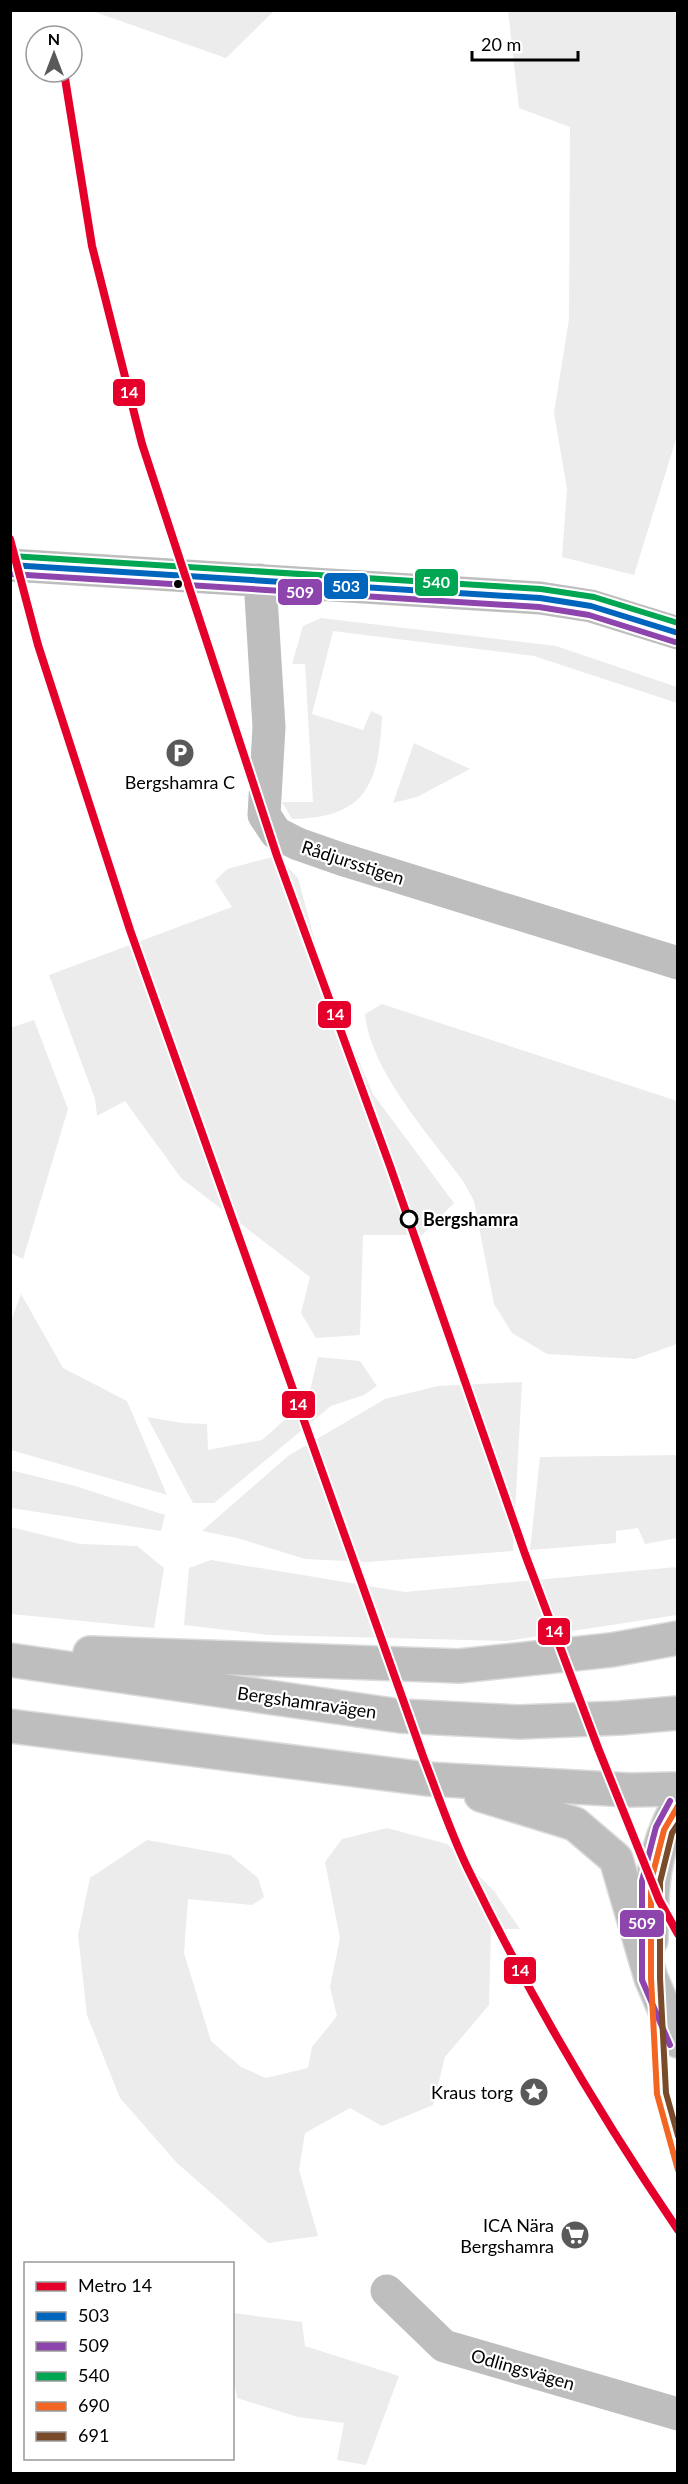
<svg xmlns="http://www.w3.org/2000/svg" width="688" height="2484" font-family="Lato,sans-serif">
<rect width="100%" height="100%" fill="#fff"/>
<path fill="#ececec" d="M92,11H274L226,58Z
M508,11H677V436L634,575L562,557L567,489L554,413L569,319L570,127L519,108Z
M321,618L556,646L677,687V703L534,656L333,631L312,714L363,730L371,711L382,716C379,784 366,818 292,819L282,802H313L305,664H292L303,626Z
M414,743L470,769L417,797L393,803Z
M276,856L298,878L327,986L373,1094L454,1203L422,1235H363L360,1335L316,1338L301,1313L310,1277L181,1178L125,1101L97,1116L95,1099L49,975L232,907L215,881L227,869Z
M382,1004L677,1101V1344L635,1359L547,1354L512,1333L494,1304L474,1201L463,1181C429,1134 371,1072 365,1014Z
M34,1020L68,1109L23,1259L11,1253L10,1028Z
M21,1294L63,1368L127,1401L167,1495L11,1450V1321Z
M318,1357L360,1361L377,1386L364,1395L331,1406L214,1503H193L147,1417L182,1423L207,1424L208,1450L262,1440L308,1399Z
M522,1382L513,1551L367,1562L305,1559L237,1538L202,1531L288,1456L385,1399L438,1386Z
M677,1455V1538L645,1544L638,1528L616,1531V1543L530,1550L540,1457Z
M10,1470L75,1486L165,1515L161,1531L11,1508Z
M11,1527L80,1544L137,1546L164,1568L154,1628L11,1614Z
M211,1560L405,1592L677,1567V1615L507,1641L268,1635L184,1625L189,1568Z
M387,1828L447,1844L494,1891L520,1929H491L489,2005L445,2057L433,2105L382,2126L350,2108L305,2133L299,2170L318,2236L268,2243L177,2163L120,2098L87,2015L78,1935L90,1878L147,1840L230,1855L258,1878L264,1897L252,1905L188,1899L184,1953L211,2041L241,2067L266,2078L308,2068L312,2047L337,2016L330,1987L340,1938L325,1862L342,1839Z
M233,2313L302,2322L305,2346L399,2376L366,2465L337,2460L344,2423L298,2417L237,2398L232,2366Z"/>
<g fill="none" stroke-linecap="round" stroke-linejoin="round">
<g stroke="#dbdbdb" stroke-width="36">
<path id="highway" d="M90,1653L459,1666L611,1650L678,1638
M10,1660L400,1716L519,1722L620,1718L678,1713
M10,1726L427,1779L630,1790L678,1789
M481,1795L575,1824L616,1859L651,1978L678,2041
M651,1940C651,1889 652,1851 678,1805"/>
</g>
<path stroke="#bebebe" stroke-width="33" d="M10,565L540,598L591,606L678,633
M260,580L269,727L264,815L276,833L298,844L341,859L678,963
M387,2291L444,2346L678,2414"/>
<use href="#highway" stroke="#bebebe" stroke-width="33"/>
<g stroke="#fff" stroke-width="10">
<path id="bus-1" d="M10,565L540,598L591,606L678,633"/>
</g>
<g stroke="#fff" stroke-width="10">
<path id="bus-2" d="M10,574L539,607L589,615L675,642
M670,2045L642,1980V1881L656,1827L670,1801"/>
</g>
<g stroke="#fff" stroke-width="10">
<path id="bus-3" d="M11,556L541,589L594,597L678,623"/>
</g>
<g stroke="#fff" stroke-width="10">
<path id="bus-4" d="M678,1806L664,1830L651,1881V1978L657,2094L678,2170"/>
</g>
<g stroke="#fff" stroke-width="10">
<path id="bus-5" d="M678,1824L672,1833L660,1882V1978L666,2093L678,2136"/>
</g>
<use href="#bus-1" stroke="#0065bd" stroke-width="6"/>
<use href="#bus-2" stroke="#8e44ad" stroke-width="6"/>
<use href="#bus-3" stroke="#00a651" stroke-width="6"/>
<use href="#bus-4" stroke="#f26522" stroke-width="6"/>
<use href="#bus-5" stroke="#7a4b2a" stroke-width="6"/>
<g stroke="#fff" stroke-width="12">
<path id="metro-1" d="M64,72L92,246L142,444L277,856L390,1166L525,1554L598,1748L659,1900L678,1934
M10,539L38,645L130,930L424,1759C438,1795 451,1834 468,1869C529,1995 599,2114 678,2230"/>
</g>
<use href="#metro-1" stroke="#e4002b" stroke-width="8"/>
</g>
<defs>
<g id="parking-disc" transform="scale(1.5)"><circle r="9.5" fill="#595959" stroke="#fff"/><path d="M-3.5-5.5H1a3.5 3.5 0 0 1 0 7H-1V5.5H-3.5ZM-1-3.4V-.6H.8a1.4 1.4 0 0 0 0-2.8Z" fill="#fff"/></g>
<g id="sight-disc" transform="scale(1.5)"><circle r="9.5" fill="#595959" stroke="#fff"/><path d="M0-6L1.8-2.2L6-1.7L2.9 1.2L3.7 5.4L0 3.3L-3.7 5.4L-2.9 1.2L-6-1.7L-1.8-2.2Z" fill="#fff"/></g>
<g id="supermarket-disc" transform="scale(1.5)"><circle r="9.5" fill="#595959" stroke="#fff"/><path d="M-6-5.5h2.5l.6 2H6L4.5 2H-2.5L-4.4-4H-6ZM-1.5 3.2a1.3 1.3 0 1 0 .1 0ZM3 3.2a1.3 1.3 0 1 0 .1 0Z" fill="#fff"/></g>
</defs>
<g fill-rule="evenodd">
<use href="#parking-disc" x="180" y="753"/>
<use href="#sight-disc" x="534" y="2092"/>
<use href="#supermarket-disc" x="575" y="2235"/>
</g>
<circle fill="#000" stroke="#fff" stroke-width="2" cx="178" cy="584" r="5"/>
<circle fill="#fff" stroke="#000" stroke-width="3" cx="409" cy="1219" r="8"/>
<g text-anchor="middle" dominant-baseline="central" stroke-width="4.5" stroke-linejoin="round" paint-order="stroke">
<g font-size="18" fill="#000" stroke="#fff" text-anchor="end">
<text x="180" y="782" text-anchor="middle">Bergshamra C</text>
<text x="513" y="2092">Kraus torg</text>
<text x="554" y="2225">ICA Nära<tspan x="554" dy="21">Bergshamra</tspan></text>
</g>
<g font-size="18" fill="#000" stroke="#fff">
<text transform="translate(353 862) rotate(18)">Rådjursstigen</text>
<text transform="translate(307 1702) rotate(8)">Bergshamravägen</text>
<text transform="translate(523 2369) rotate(16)">Odlingsvägen</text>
</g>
<g font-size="18" font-weight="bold" fill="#000" stroke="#fff" text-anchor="start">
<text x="423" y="1219">Bergshamra</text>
</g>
</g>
<g stroke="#fff" stroke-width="2">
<rect x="112" y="378" width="34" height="29" rx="6" fill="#e4002b"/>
<rect x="414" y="568" width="45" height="29" rx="6" fill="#00a651"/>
<rect x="323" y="572" width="46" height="28" rx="6" fill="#0065bd"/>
<rect x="277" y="578" width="46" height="28" rx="6" fill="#8e44ad"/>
<rect x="317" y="1000" width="35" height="29" rx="6" fill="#e4002b"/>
<rect x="281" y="1390" width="35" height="29" rx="6" fill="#e4002b"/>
<rect x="537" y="1617" width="34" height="29" rx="6" fill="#e4002b"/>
<rect x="619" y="1909" width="46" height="29" rx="6" fill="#8e44ad"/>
<rect x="503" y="1956" width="34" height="29" rx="6" fill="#e4002b"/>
</g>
<g font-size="16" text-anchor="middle" font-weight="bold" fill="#fff">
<text x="129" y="398">14</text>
<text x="436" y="588">540</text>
<text x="346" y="592">503</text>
<text x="300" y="598">509</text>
<text x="335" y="1020">14</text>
<text x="298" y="1410">14</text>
<text x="554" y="1637">14</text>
<text x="642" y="1929">509</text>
<text x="520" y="1976">14</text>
</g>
<rect width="688" height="2484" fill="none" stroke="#000000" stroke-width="24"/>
<rect x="24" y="2262" width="210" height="198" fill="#ffffff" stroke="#999999" stroke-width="1.5"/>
<rect x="36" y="2282" width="30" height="9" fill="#e4002b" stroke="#999999" stroke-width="1.5"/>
<text x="78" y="2292" font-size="18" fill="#000000">Metro 14</text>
<rect x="36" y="2312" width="30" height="9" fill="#0065bd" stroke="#999999" stroke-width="1.5"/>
<text x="78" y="2322" font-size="18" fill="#000000">503</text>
<rect x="36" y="2342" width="30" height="9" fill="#8e44ad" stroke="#999999" stroke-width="1.5"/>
<text x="78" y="2352" font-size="18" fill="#000000">509</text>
<rect x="36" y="2372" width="30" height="9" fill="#00a651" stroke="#999999" stroke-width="1.5"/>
<text x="78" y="2382" font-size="18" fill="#000000">540</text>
<rect x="36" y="2402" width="30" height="9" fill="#f26522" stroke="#999999" stroke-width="1.5"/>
<text x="78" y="2412" font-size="18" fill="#000000">690</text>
<rect x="36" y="2432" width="30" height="9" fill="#7a4b2a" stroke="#999999" stroke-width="1.5"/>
<text x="78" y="2442" font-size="18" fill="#000000">691</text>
<g transform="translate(54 54)"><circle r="28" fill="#ffffff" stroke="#999999" stroke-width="1.5"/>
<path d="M0-4.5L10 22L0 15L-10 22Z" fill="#595959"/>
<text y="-9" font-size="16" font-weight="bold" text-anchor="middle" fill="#000000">N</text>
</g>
<path d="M472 51v9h106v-9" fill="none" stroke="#000000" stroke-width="3"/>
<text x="481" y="51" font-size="18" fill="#000000" stroke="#ffffff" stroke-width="4.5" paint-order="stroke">20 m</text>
</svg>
